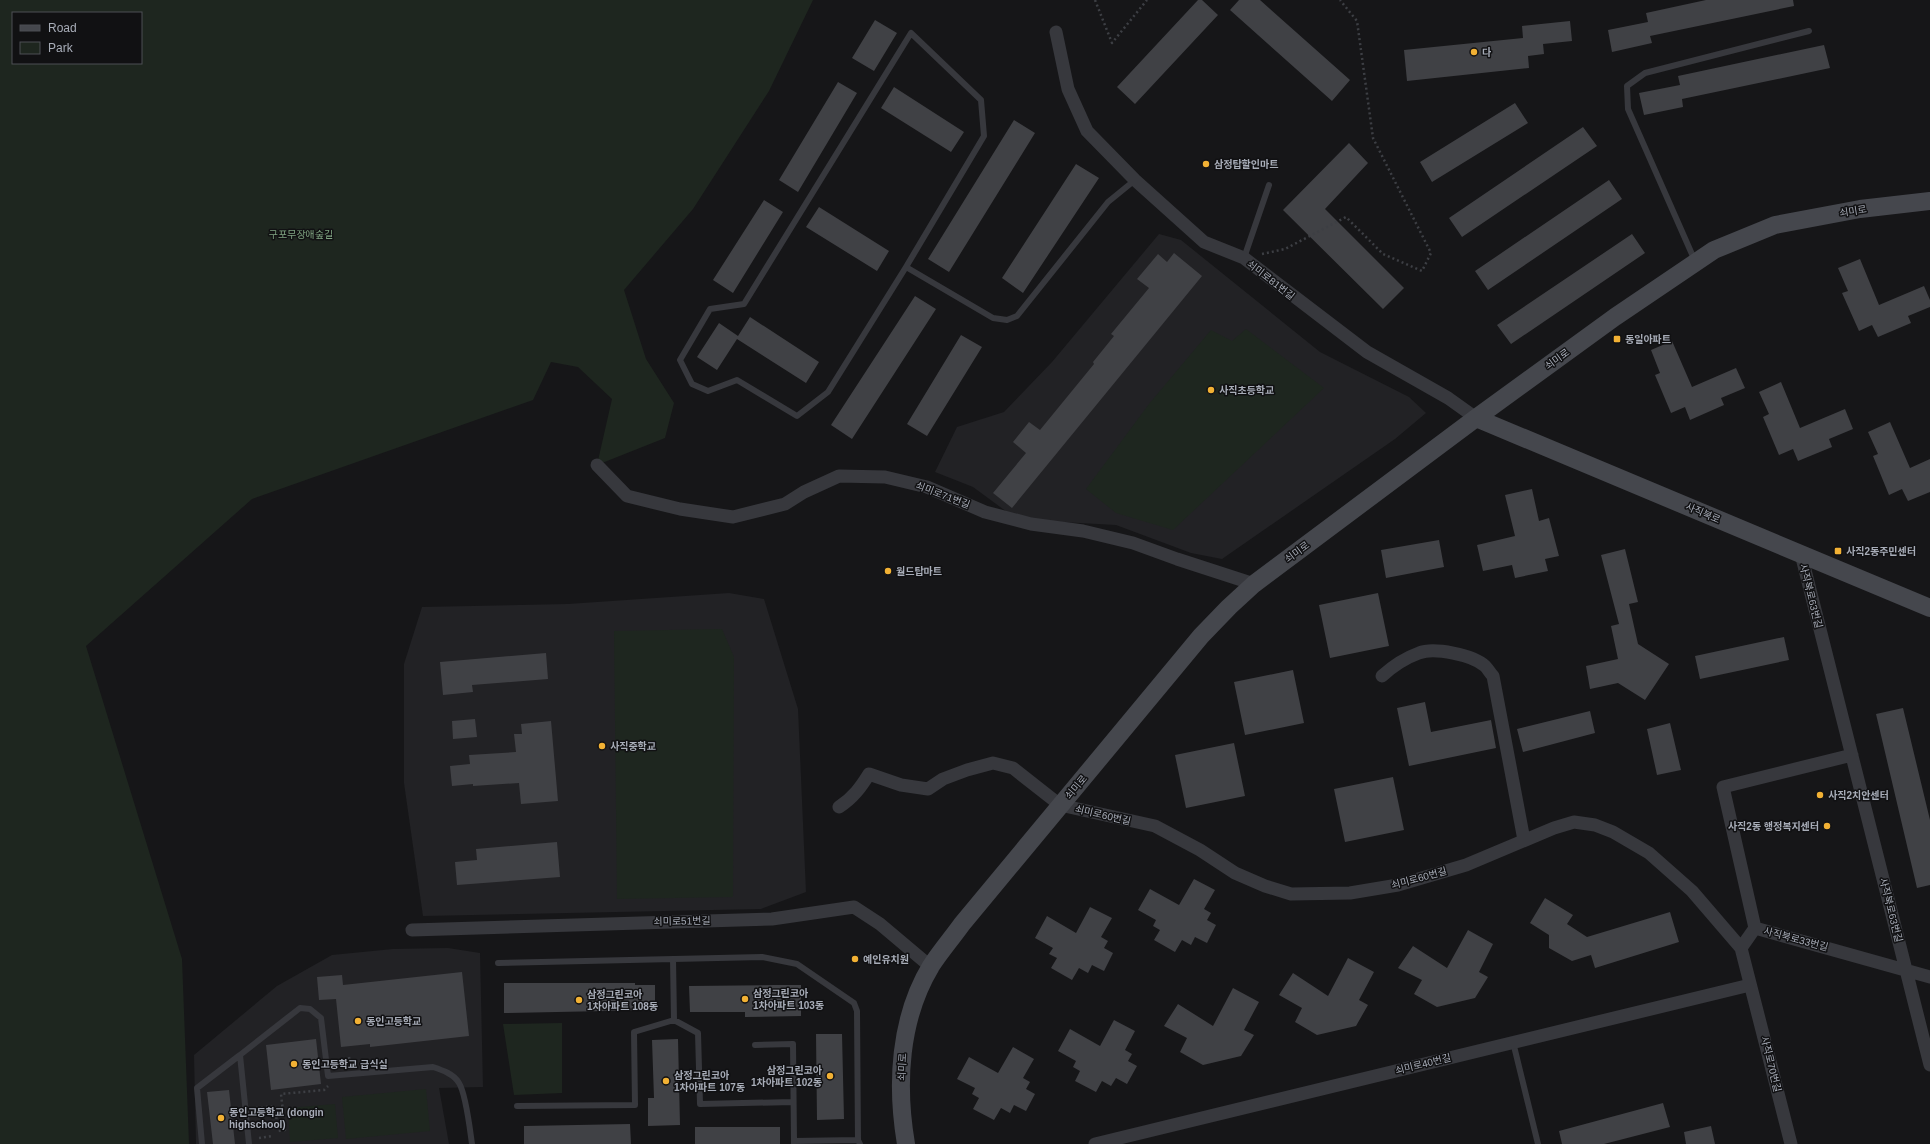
<svg xmlns="http://www.w3.org/2000/svg" width="1930" height="1144" font-family="Arial,'Noto Sans KR',sans-serif">
<rect width="100%" height="100%" fill="#161618"/>
<path fill="#222225" d="M1159,234L1181,240L1320,352L1409,397L1426,413L1395,439L1222,559L1191,553L1116,525L1043,521L1007,512L973,487L935,472L957,427L1004,412L1052,362Z
M729,593L764,599L798,709L806,892L761,909L423,916L404,783V664L422,607L568,604Z
M448,948L480,953L483,1087L439,1088L449,1144H196L194,1055L277,986L332,955L393,949Z"/>
<path fill="#1e261f" fill-rule="evenodd" d="M0,0H813L769,91L693,209L624,290L646,359L674,403L665,438L597,465L612,399L578,367L551,362L533,400L252,499L86,646L182,959L189,1144H0ZM13,13H141V63H13Z
M1246,329L1324,388L1173,530L1116,513L1086,489L1149,404L1211,330L1232,341Z
M722,629L734,657L733,897L617,899L614,631Z
M562,1023V1093L514,1095L503,1024Z
M426,1089L430,1131L346,1139L342,1097Z
M335,1104L338,1138L290,1142L288,1108Z"/>
<path fill="#404145" d="M1198,0H1202L1218,15L1135,104L1117,87Z
M1239,0H1260L1350,80L1332,101L1230,10Z
M1706,0H1793L1794,6L1650,36L1652,43L1612,52L1608,30L1648,22L1646,13Z
M875,20L897,33L874,71L852,58Z
M1570,21L1572,41L1543,44L1544,54L1528,56L1529,68L1407,81L1404,50L1523,38L1522,26Z
M1824,45L1830,68L1682,99L1683,107L1644,115L1639,93L1680,85L1678,76Z
M838,82L857,93L798,192L779,180Z
M894,87L964,132L951,152L881,108Z
M1515,103L1528,123L1432,182L1420,162Z
M1014,120L1035,133L949,272L928,259Z
M1583,127L1597,146L1462,237L1449,218Z
M1349,143L1368,163L1325,209L1404,288L1383,309L1283,210Z
M1076,164L1099,178L1023,293L1002,278Z
M1609,180L1622,199L1488,290L1475,271Z
M764,200L783,212L733,293L713,280Z
M819,207L889,251L877,271L806,227Z
M1632,234L1645,253L1511,344L1497,325Z
M1174,253L1202,276L1012,508L993,493L1026,453L1013,442L1029,422L1040,430L1094,364L1093,362L1114,336L1111,334L1149,288L1137,279L1158,254L1167,262Z
M1860,259L1879,305L1924,286L1930,300V307L1908,316L1911,323L1878,337L1872,325L1859,331L1842,293L1848,291L1838,268Z
M915,296L936,309L852,439L831,425Z
M750,317L819,362L806,383L737,339L717,370L697,357L719,323L738,336Z
M961,335L982,347L927,436L907,424Z
M1672,341L1692,387L1736,368L1745,388L1721,398L1724,405L1690,420L1685,407L1671,413L1655,375L1660,373L1651,350Z
M1781,382L1800,428L1845,409L1853,429L1829,439L1832,447L1798,461L1793,449L1779,455L1763,417L1769,414L1759,392Z
M1890,422L1910,468L1930,459V492L1908,501L1902,489L1889,495L1873,456L1878,454L1868,432Z
M1532,489L1539,521L1549,518L1559,556L1545,559L1548,571L1515,578L1512,565L1483,571L1477,545L1515,536L1505,495Z
M1439,540L1444,567L1386,578L1381,550Z
M1625,549L1638,602L1629,604L1638,644L1669,664L1645,700L1618,683L1590,689L1586,666L1618,659L1611,626L1619,624L1601,555Z
M1378,593L1389,646L1330,658L1319,605Z
M1784,637L1789,660L1700,679L1695,656Z
M546,653L548,679L472,685L473,692L443,695L440,662Z
M1293,670L1304,723L1245,735L1234,682Z
M1425,702L1431,732L1491,720L1496,748L1409,766L1397,708Z
M1903,708L1930,820V885L1917,888L1876,714Z
M1590,711L1595,733L1523,752L1517,729Z
M475,719L477,737L453,739L452,721Z
M551,721L558,801L521,804L519,783L473,786V784L452,786L450,766L470,764L469,755L516,752L514,734H522L521,724Z
M1670,723L1681,770L1657,775L1647,729Z
M1234,743L1245,796L1186,808L1175,755Z
M1393,777L1404,830L1345,842L1334,789Z
M557,842L560,877L457,885L455,862L477,860L476,849Z
M1194,879L1215,890L1204,909L1211,913L1207,920L1216,925L1207,943L1195,937L1191,945L1182,940L1175,952L1154,940L1160,930L1153,926L1156,920L1138,910L1150,889L1179,905Z
M1545,898L1573,915L1567,924L1587,937L1670,912L1679,942L1595,968L1591,955L1572,961L1549,948V935L1530,923Z
M1090,907L1112,918L1101,937L1108,941L1104,948L1113,953L1104,971L1092,965L1088,973L1079,968L1072,980L1051,968L1057,958L1049,954L1053,948L1035,938L1047,916L1076,933Z
M1468,930L1493,944L1479,972L1488,977L1475,998L1437,1007L1414,994L1422,980L1398,968L1413,946L1447,968Z
M1348,958L1374,972L1359,1000L1368,1005L1356,1026L1317,1035L1295,1022L1302,1008L1279,995L1293,973L1328,996Z
M462,972L469,1036L370,1047V1044L341,1047L336,999L319,1000L317,977L342,975L343,985Z
M504,983H635V985H655V1010L504,1013Z
M775,985H801V1016L745,1017V1012H690L689,986Z
M1233,988L1259,1002L1244,1030L1254,1035L1241,1056L1203,1065L1180,1052L1187,1038L1164,1026L1178,1004L1213,1026Z
M1114,1020L1135,1031L1125,1050L1132,1054L1128,1061L1137,1066L1127,1084L1116,1078L1111,1086L1102,1081L1096,1092L1075,1081L1080,1071L1073,1067L1076,1061L1058,1051L1070,1029L1100,1046Z
M816,1034H842L844,1119L817,1120Z
M316,1039L321,1084L271,1090L266,1045Z
M678,1039L680,1125L648,1126V1098H654L652,1040Z
M1013,1047L1034,1059L1023,1078L1030,1082L1026,1089L1035,1094L1026,1111L1014,1105L1010,1113L1001,1108L994,1120L973,1109L979,1098L972,1094L975,1088L957,1079L969,1057L998,1073Z
M229,1090L235,1144H213L207,1092Z
M1663,1103L1670,1127L1604,1144H1562L1559,1131Z
M630,1124L631,1144H524V1126Z
M1711,1126L1715,1144H1686L1684,1132Z
M695,1127H780V1144H695Z"/>
<g fill="none" stroke-linecap="round" stroke-linejoin="round">
<path stroke="#3d3f44" stroke-width="2.5" stroke-dasharray="2 3" stroke-linecap="butt" d="M1095,0L1112,43L1147,0
M1262,254L1285,249L1346,217L1383,254L1422,271L1431,253L1373,138L1357,21L1340,0
M349,1057L350,1064
M256,1108L275,1106L278,1131L285,1130L281,1094L324,1090L328,1086
M259,1138L273,1136"/>
<path stroke="#37383d" stroke-width="6" d="M1244,258L1269,185
M1695,261L1628,109L1627,86L1645,73L1809,31
M906,267L984,136L981,100L911,33L744,304L710,309L680,360L692,384L708,391L737,380L797,416L828,392L906,267L993,318L1007,320L1017,316L1108,202L1135,180
M673,959L674,1020L698,1033L700,1104L793,1102
M498,963L762,957L797,964L854,1003L857,1011L858,1140L860,1144
M1513,1042L1538,1144
M755,1045L793,1044L794,1141
M240,1055L300,1008L310,1009L321,1018L328,1076L433,1067C442,1070 454,1074 459,1083C466,1094 470,1130 472,1144
M517,1106L635,1105L634,1032L674,1020
M202,1144L197,1088L240,1055L249,1144
M794,1144V1141L858,1140"/>
<path stroke="#37383d" stroke-width="13" d="M1056,32L1068,89L1087,131L1135,180L1204,242L1244,258L1367,352L1448,398L1476,418
M597,465L627,496L680,509L733,517L785,504L804,492L839,476L885,477L927,487L985,512L1031,524L1083,531L1133,543L1177,559L1254,584
M1801,554L1930,1065
M1382,676C1393,666 1405,658 1419,653C1434,647 1473,655 1485,666C1488,669 1490,673 1493,676L1524,840
M839,807C853,798 861,787 869,774L901,785L928,789L943,779L967,770L993,763L1013,768L1060,805L1155,826L1200,850L1235,873L1265,886L1291,894L1350,893L1398,885L1466,865L1554,828L1574,822L1595,825L1613,832L1649,853L1692,891L1741,948
M1755,928L1723,787L1852,755
M1755,928L1741,948L1791,1144
M1755,928L1930,977
M412,930L772,919L854,907L880,924L931,967
M1095,1144L1750,985"/>
<path stroke="#45474d" stroke-width="18" d="M1476,418L1930,608
M906,1144C896,1085 899,1019 931,966C940,952 952,938 962,924L1201,636L1229,607L1254,584L1476,418L1615,317L1714,250L1775,225L1860,209L1930,201"/>
</g>
<g fill="#f2b134" stroke="#111113" stroke-width="1.5">
<circle cx="1474" cy="52" r="4"/>
<circle cx="1206" cy="164" r="4"/>
<rect x="1613" y="335" width="8" height="8" rx="2"/>
<circle cx="1211" cy="390" r="4"/>
<rect x="1834" y="547" width="8" height="8" rx="2"/>
<circle cx="888" cy="571" r="4"/>
<circle cx="602" cy="746" r="4"/>
<circle cx="1820" cy="795" r="4"/>
<circle cx="1827" cy="826" r="4"/>
<circle cx="855" cy="959" r="4"/>
<circle cx="745" cy="999" r="4"/>
<circle cx="579" cy="1000" r="4"/>
<circle cx="358" cy="1021" r="4"/>
<circle cx="294" cy="1064" r="4"/>
<circle cx="830" cy="1076" r="4"/>
<circle cx="666" cy="1081" r="4"/>
<circle cx="221" cy="1118" r="4"/>
</g>
<g text-anchor="middle" dominant-baseline="central" stroke-width="3" stroke-linejoin="round" paint-order="stroke">
<g font-size="10" font-weight="bold" fill="#a8adb8" stroke="#111113" text-anchor="start">
<text x="1482" y="52">다</text>
<text x="1214" y="164">삼정탑할인마트</text>
<text x="1625" y="339">동일아파트</text>
<text x="1219" y="390">사직초등학교</text>
<text x="1846" y="551">사직2동주민센터</text>
<text x="896" y="571">월드탑마트</text>
<text x="610" y="746">사직중학교</text>
<text x="1828" y="795">사직2치안센터</text>
<text x="1819" y="826" text-anchor="end">사직2동 행정복지센터</text>
<text x="863" y="959">예인유치원</text>
<text x="753" y="993">삼정그린코아<tspan x="753" dy="12">1차아파트 103동</tspan></text>
<text x="587" y="994">삼정그린코아<tspan x="587" dy="12">1차아파트 108동</tspan></text>
<text x="366" y="1021">동인고등학교</text>
<text x="302" y="1064">동인고등학교 급식실</text>
<text x="822" y="1070" text-anchor="end">삼정그린코아<tspan x="822" dy="12">1차아파트 102동</tspan></text>
<text x="674" y="1075">삼정그린코아<tspan x="674" dy="12">1차아파트 107동</tspan></text>
<text x="229" y="1112">동인고등학교 (dongin<tspan x="229" dy="12">highschool)</tspan></text>
</g>
<g font-size="10" fill="#a8adb8" stroke="#111113">
<text transform="translate(1853 211) rotate(-9)">쇠미로</text>
<text transform="translate(1271 280) rotate(38)">쇠미로81번길</text>
<text transform="translate(1557 359) rotate(-36)">쇠미로</text>
<text transform="translate(943 495) rotate(21)">쇠미로71번길</text>
<text transform="translate(1703 513) rotate(23)">사직북로</text>
<text transform="translate(1297 552) rotate(-37)">쇠미로</text>
<text transform="translate(1811 596) rotate(76)">사직북로63번길</text>
<text transform="translate(1076 787) rotate(-50)">쇠미로</text>
<text transform="translate(1103 815) rotate(13)">쇠미로60번길</text>
<text transform="translate(1419 878) rotate(-15)">쇠미로60번길</text>
<text transform="translate(1891 910) rotate(76)">사직북로63번길</text>
<text transform="translate(682 921) rotate(-1)">쇠미로51번길</text>
<text transform="translate(1796 939) rotate(15)">사직북로33번길</text>
<text transform="translate(1423 1064) rotate(-14)">쇠미로40번길</text>
<text transform="translate(1771 1064) rotate(76)">사직로70번길</text>
<text transform="translate(902 1067) rotate(-87)">쇠미로</text>
</g>
<g font-size="10" fill="#7fa381" stroke="#111113">
<text x="301" y="234">구포무장애숲길</text>
</g>
</g>
<rect x="12" y="12" width="130" height="52" fill="#111113" stroke="#4d4f55"/>
<rect x="20" y="25" width="20" height="6" fill="#45474d" stroke="#4d4f55"/>
<text x="48" y="32" font-size="12" fill="#a8adb8">Road</text>
<rect x="20" y="42" width="20" height="12" fill="#1e261f" stroke="#4d4f55"/>
<text x="48" y="52" font-size="12" fill="#a8adb8">Park</text>
</svg>
